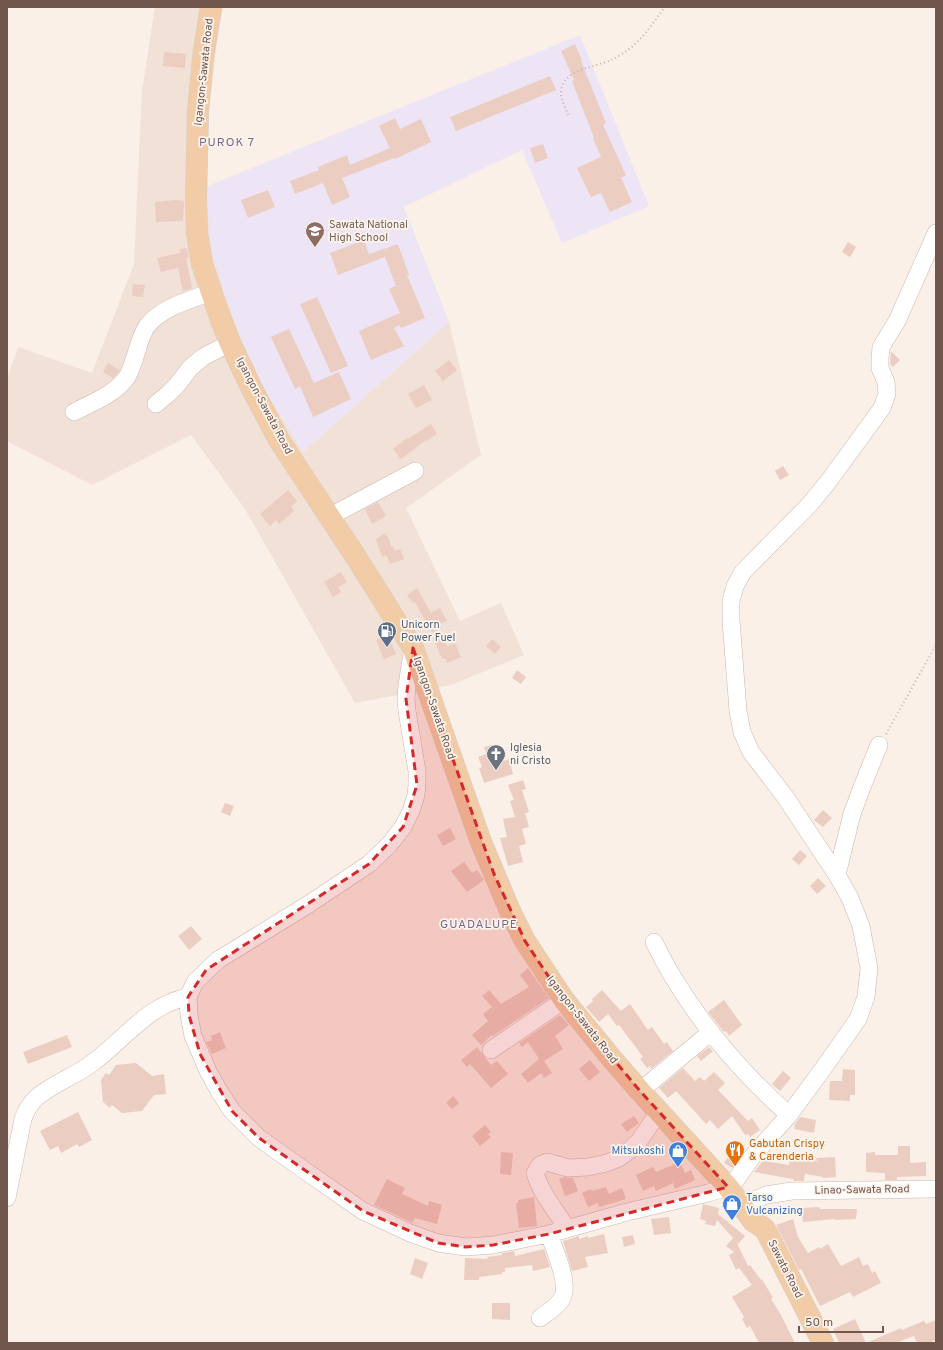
<svg xmlns="http://www.w3.org/2000/svg" width="943" height="1350" font-family="Overpass,sans-serif">
<rect width="100%" height="100%" fill="#faf0e7"/>
<path fill="#f1e1d6" d="M155,7H223L217,41L209,108L205,187L224,293L242,339L263,386L303,452L449,322L481,455L406,508L460,621L501,603L524,655L451,685L355,703L245,509L191,435L92,485L7,441V379L18,347L92,373L134,264L142,91Z"/>
<path fill="#ede4f6" d="M580,35L649,206L562,243L522,150L404,207L449,322L303,452L263,386L242,339L224,293L212,253L205,187Z"/>
<path fill="#eccdc2" d="M575,44L582,60L581,61L606,123L603,125L626,175L621,178L632,202L610,212L601,193L591,197L577,168L601,157L593,139L594,138L572,81L574,80L561,51Z
M164,52L186,54L185,68L163,66Z
M550,76L556,90L456,131L450,117Z
M395,118L400,129L421,119L431,142L395,159L394,158L342,178L350,197L332,205L323,183L295,194L290,181L319,170L318,167L347,155L350,165L390,148L379,126Z
M543,144L548,158L535,163L530,148Z
M268,190L275,207L248,218L241,200Z
M176,200L184,201L183,221L156,222L155,202Z
M364,240L369,254L398,244L409,275H407L425,318L401,328L399,325L394,328L404,346L371,360L359,331L400,313L389,289L396,286L385,257L338,275L330,253Z
M848,242L856,247L850,257L842,252Z
M187,248L189,258H186L192,288L183,291L178,268L161,272L157,258L180,253V249Z
M133,284L145,285L143,297L132,296Z
M317,297L348,366L331,373L300,304Z
M289,329L314,383L339,372L351,399L313,417L300,386L295,389L271,337Z
M891,351L900,360L893,367L890,364Z
M449,360L457,370L443,381L435,371Z
M108,363L120,370L113,378L103,372Z
M424,385L432,400L416,408L408,394Z
M431,424L437,434L426,441V440L401,459L393,449L407,438L408,439Z
M783,466L789,475L780,480L775,471Z
M288,490L297,501L291,507L294,511L279,524L276,520L270,526L260,514Z
M378,502L386,516L372,524L365,509Z
M385,533L389,539L391,547L393,546L395,551L400,549L404,559L390,564L386,555L382,557L376,539Z
M341,572L347,582L338,587L341,592L333,597L324,582Z
M417,588L431,613L440,608L447,621L440,624L442,628L432,633L415,602L413,603L407,595Z
M441,634L447,646L455,643L461,657L447,663L445,658L442,659L433,637Z
M388,635L396,654L384,659L376,640Z
M492,639L501,647L495,654L486,646Z
M517,670L526,677L521,684L512,678Z
M497,744L503,761L509,759L513,774L484,783L479,768L482,767L478,757L486,754L484,747Z
M523,780L526,789L522,790L529,812L525,813L529,827L522,829L526,844L519,846L523,862L508,866L500,838L507,837L503,819L515,817L510,801L514,800L508,785Z
M225,803L234,806L230,816L221,812Z
M823,810L832,818L823,827L814,820Z
M450,828L456,839L443,846L437,835Z
M800,850L807,856L799,865L792,859Z
M464,862L472,873L477,870L484,880L467,892L451,871Z
M818,878L826,886L817,894L810,886Z
M191,926L202,939L189,950L178,936Z
M528,968L549,998L493,1036L492,1035L481,1045L472,1035L488,1021L483,1014L492,1007L482,996L489,990L501,1004L529,987L520,975Z
M602,990L621,1011L630,1004L648,1030L652,1027L664,1044L667,1042L673,1051L651,1069L650,1066L647,1068L640,1059L643,1057L619,1025L617,1026L608,1014L599,1022L586,1007L593,1001L592,999Z
M724,1000L742,1025L729,1036L726,1031L724,1032L708,1012Z
M560,1015L569,1025L555,1036L563,1049L544,1061L552,1073L544,1078L541,1073L528,1083L521,1074L539,1059L528,1042L522,1047L519,1043Z
M220,1032L226,1048L212,1054L206,1042L212,1040L211,1036Z
M67,1035L72,1047L28,1064L23,1052Z
M477,1047L491,1065L497,1061L508,1074L491,1088L470,1064L467,1067L461,1060Z
M709,1047L713,1051L701,1061L697,1056Z
M590,1060L600,1072L589,1081L579,1069Z
M136,1063L152,1076L164,1074L166,1094L154,1095L142,1111L122,1113L112,1105L110,1108L103,1102L101,1080L106,1073L109,1075L116,1065Z
M683,1068L695,1081L700,1077L704,1081L714,1072L725,1083L718,1090L748,1121L752,1118L760,1130L750,1137L748,1134L745,1135L732,1116L718,1129L710,1120L706,1124L676,1091L668,1098L659,1088Z
M843,1069L855,1070V1095H850V1101L829,1100L830,1081H842Z
M783,1071L791,1078L780,1091L772,1084Z
M453,1096L459,1103L452,1109L446,1103Z
M78,1112L92,1140L79,1147L77,1144L61,1153L58,1146L50,1150L40,1131Z
M634,1116L639,1123L627,1132L621,1124Z
M800,1117L816,1120L814,1133L794,1129L795,1124Z
M485,1125L491,1132L488,1134L491,1137L480,1146L472,1136Z
M898,1146H910V1163L926,1162V1176L897,1177V1180H885V1173L866,1172V1153L875,1152V1155H898Z
M501,1152L513,1153L511,1175L500,1174Z
M730,1154L738,1160L732,1168L724,1163Z
M790,1157L817,1161L816,1158L835,1157L836,1177L823,1178V1177L805,1174L804,1181H794L793,1179L754,1172L765,1158V1161L789,1165Z
M680,1162L685,1173L691,1170L695,1180L675,1189L673,1183L656,1191L654,1186L643,1191L636,1175L653,1167L656,1172Z
M563,1177L573,1178L578,1191L565,1196L559,1179Z
M387,1179L405,1188L402,1194L428,1206L429,1201L442,1205L437,1224L415,1218L413,1223L374,1205Z
M606,1187L609,1194L622,1188L626,1199L599,1207L598,1203L588,1207L582,1193L591,1189L592,1191Z
M534,1197L537,1226L519,1228L516,1203H518V1200Z
M703,1204L719,1208L718,1214L745,1236L738,1244L735,1239L748,1266L750,1265L761,1280L762,1279L773,1298L771,1299L781,1315L795,1343H759L750,1326L747,1328L742,1319L744,1317L732,1297L752,1285L739,1268L736,1270L729,1255L734,1252L726,1246L733,1238L717,1220L715,1226L705,1224L706,1221L700,1219Z
M819,1207L820,1209H857L856,1219L835,1220V1219L803,1222L802,1208Z
M669,1217L671,1233L654,1235L651,1219Z
M793,1219L798,1237L808,1253L819,1247L820,1249L828,1244L841,1266L859,1257L863,1266L868,1264L872,1273L875,1271L881,1283L853,1297L850,1292L820,1306L801,1269L799,1270L776,1225Z
M604,1234L608,1253L585,1257L588,1267L572,1271L563,1241L579,1236V1239L588,1236V1238Z
M633,1235L635,1244L624,1247L622,1237Z
M544,1249L550,1267L533,1271L532,1265L505,1268V1272H502V1274L479,1277V1280H464L465,1258L488,1259L487,1257L502,1255V1253L514,1251L515,1256Z
M415,1258L428,1263L422,1279L410,1274Z
M492,1303H510V1320L492,1319Z
M855,1319L866,1343L901,1328L902,1330L924,1321L926,1324L936,1320V1340L929,1343H917L914,1336L896,1343H839L833,1329Z"/>
<g fill="none" stroke-linecap="round" stroke-linejoin="round">
<g stroke="#cbb7ae" stroke-width="18">
<path id="minor" d="M156,404L168,394L177,385L190,368L203,357L230,343
M74,412C92,403 115,394 127,377C130,372 132,365 134,360C138,349 140,336 147,326C162,307 190,300 211,292
M329,517L415,471
M413,648L407,685L406,699L407,711L417,771V785L416,795L411,811L403,827L389,845L369,864L309,904L218,960L195,982L188,997L189,1015L193,1036L208,1071L219,1091L232,1111L259,1138L304,1170L363,1211L410,1233L438,1243L466,1247L493,1245L549,1234L627,1212L708,1193L728,1187L735,1181L752,1157L789,1115L825,1066L858,1019L866,997L869,968L861,926L850,898L837,875L786,798L751,752L742,732L738,711L731,620V601L735,586L743,572L810,504L828,482L882,408L887,394L886,382L880,368V359L881,347L897,321L936,233
M837,875L852,814L862,787L879,745
M654,942C660,954 666,966 673,977C704,1029 744,1075 789,1115
M491,1050L564,1000
M640,1091L711,1032
M7,1198L23,1119C26,1110 29,1105 36,1098C52,1084 73,1077 91,1064C122,1042 148,1004 188,997
M743,1205L766,1195L792,1191L936,1189
M567,1229C556,1210 541,1194 535,1173L540,1165L547,1162L568,1168L588,1167L607,1163L619,1158L630,1150L639,1141L659,1112
M540,1318C548,1312 559,1306 563,1296C569,1281 554,1249 549,1234"/>
</g>
<g stroke="#d4ccca" stroke-width="22">
<path id="major" d="M211,7L203,57L198,112L196,200L197,233L202,264L220,317L230,343L253,391L279,440L356,557L413,648L481,842L510,911L525,941L564,1000L613,1060L640,1091L728,1187L753,1221L765,1229L823,1343"/>
</g>
<path stroke="#d1b0a5" stroke-width="2" stroke-dasharray="1 3" stroke-linecap="butt" d="M568,115C566,108 561,100 561,94C560,69 594,68 611,60C617,57 624,53 629,49C644,38 654,21 665,7
M886,734L936,645"/>
<use href="#minor" stroke="#fff" stroke-width="17"/>
<use href="#major" stroke="#f2cca7" stroke-width="21"/>
</g>
<path fill="#d62828" fill-opacity="0.2" stroke="#d62828" stroke-width="3" stroke-dasharray="8 5" stroke-linejoin="round" d="M413,648L494,874L525,941L564,1000L640,1091L728,1187L549,1234L493,1245L466,1247L438,1243L363,1211L259,1138L232,1111L200,1054L189,1015L188,997L206,970L369,864L403,827L417,785L406,699Z"/>
<defs>
<g id="school-pin" transform="scale(1)"><path d="M0 17L-7.5 6A9.5 9.5 0 1 1 7.5 6Z" fill="#8d6e63" stroke="#fdf5ed"/><path d="M0-5L7-2L0 1L-7-2ZM-4 1L0 2.5L4 1V4Q0 6-4 4Z" fill="#fff"/></g>
<g id="fuel-pin" transform="scale(1)"><path d="M0 17L-7.5 6A9.5 9.5 0 1 1 7.5 6Z" fill="#5c6f8a" stroke="#fdf5ed"/><path d="M-5.5-6h7V0h2V4h1.3V-2.5L3-4.5l.8-.8L6-3V5H2.5V1h-1V6h-7ZM-4.2-4.7v3.2H.2V-4.7Z" fill="#fff"/></g>
<g id="church-pin" transform="scale(1)"><path d="M0 17L-7.5 6A9.5 9.5 0 1 1 7.5 6Z" fill="#6b7280" stroke="#fdf5ed"/><path d="M-1.2-6h2.4v3.5h3.3v2.4h-3.3V6h-2.4V-.1h-3.3v-2.4h3.3Z" fill="#fff"/></g>
<g id="restaurant-pin" transform="scale(1)"><path d="M0 17L-7.5 6A9.5 9.5 0 1 1 7.5 6Z" fill="#e8710a" stroke="#fdf5ed"/><path d="M-5-6h1v4h1v-4h1v4h1v-4h1v5L-1.5 .5V6h-2V.5L-5-1ZM5-6V6H3V1.5H1.5Q1.5-4 5-6Z" fill="#fff"/></g>
<g id="shop-pin" transform="scale(1)"><path d="M0 17L-7.5 6A9.5 9.5 0 1 1 7.5 6Z" fill="#3f7fe0" stroke="#fdf5ed"/><path d="M-5-2.5h2.3a2.7 3.5 0 0 1 5.4 0H5L5.5 6h-11ZM-1.5-2.5h3a1.5 2.3 0 0 0-3 0Z" fill="#fff"/></g>
</defs>
<g fill-rule="evenodd">
<use href="#school-pin" x="315" y="231"/>
<use href="#fuel-pin" x="387" y="631"/>
<use href="#church-pin" x="496" y="754"/>
<use href="#restaurant-pin" x="735" y="1150"/>
<use href="#shop-pin" x="678" y="1151"/>
<use href="#shop-pin" x="732" y="1204"/>
</g>
<g text-anchor="middle" dominant-baseline="central" stroke-width="3.5" stroke-linejoin="round" paint-order="stroke">
<g font-size="11" fill="#71564e" stroke="#fdf5ed">
<text transform="translate(204 72) rotate(-84)">Igangon-Sawata Road</text>
<text transform="translate(264 406) rotate(62)">Igangon-Sawata Road</text>
<text transform="translate(434 708) rotate(71)">Igangon-Sawata Road</text>
<text transform="translate(582 1020) rotate(52)">Igangon-Sawata Road</text>
<text transform="translate(862 1190) rotate(-1)">Linao-Sawata Road</text>
<text transform="translate(785 1269) rotate(63)">Sawata Road</text>
</g>
<g font-size="11" fill="#785e54" stroke="#fdf5ed" text-anchor="start">
<text x="329" y="225">Sawata National<tspan x="329" dy="13">High School</tspan></text>
</g>
<g font-size="11" fill="#4e5e75" stroke="#fdf5ed" text-anchor="start">
<text x="401" y="625">Unicorn<tspan x="401" dy="13">Power Fuel</tspan></text>
</g>
<g font-size="11" fill="#5b616d" stroke="#fdf5ed" text-anchor="start">
<text x="510" y="748">Iglesia<tspan x="510" dy="13">ni Cristo</tspan></text>
</g>
<g font-size="11" fill="#c56008" stroke="#fdf5ed" text-anchor="start">
<text x="749" y="1144">Gabutan Crispy<tspan x="749" dy="13">&amp; Carenderia</tspan></text>
</g>
<g font-size="11" fill="#366cbe" stroke="#fdf5ed" text-anchor="end">
<text x="664" y="1151">Mitsukoshi</text>
<text x="746" y="1198" text-anchor="start">Tarso<tspan x="746" dy="13">Vulcanizing</tspan></text>
</g>
<g font-size="12" letter-spacing="1" fill="#7a668d" stroke="#fdf5ed">
<text x="227" y="143">PUROK 7</text>
<text x="479" y="925">GUADALUPE</text>
</g>
</g>
<rect width="943" height="1350" fill="none" stroke="#71564e" stroke-width="16"/>
<path d="M799 1326v6h84v-6" fill="none" stroke="#71564e" stroke-width="2"/>
<text x="805" y="1326" font-size="12" fill="#71564e" stroke="#fdf5ed" stroke-width="3" paint-order="stroke">50 m</text>
</svg>
